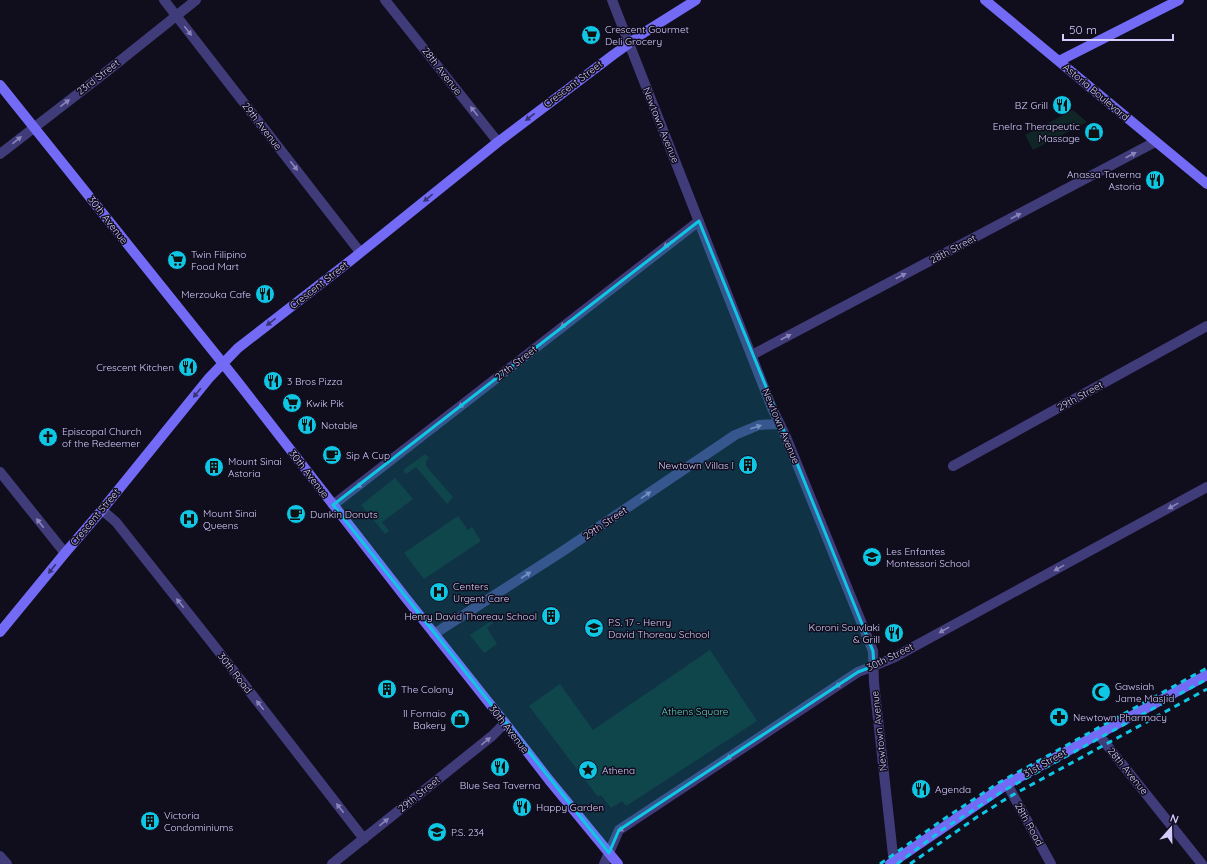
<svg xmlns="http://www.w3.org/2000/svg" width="1207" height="864" font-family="Quicksand,sans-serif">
<rect width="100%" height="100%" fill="#100d1d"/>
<path fill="#102626" d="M1073,110L1087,122L1033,150L1025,135Z
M425,454L429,458L426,460V464L425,465L453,497L447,504L416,467L406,474L403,470Z
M395,478L413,499L382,522L389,531L385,534L361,505Z
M458,516L468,530L472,527L481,541L424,579L404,553Z
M491,621L493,623L487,628L497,644L484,653L470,635Z
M710,650L757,721L626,806L622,801L611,808L601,795L598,797L529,706L560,684L593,730Z"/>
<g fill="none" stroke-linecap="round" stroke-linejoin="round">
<path stroke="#403b79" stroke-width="10" d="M164,0L360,252
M385,0L498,142
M612,0L772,408L786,437L873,651L874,683L894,864
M0,154L106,72L196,0
M752,355L1155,142
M953,466L1207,326
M0,472L65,553
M333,505L699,221
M102,510L116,522L212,643L364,839
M434,634L563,551L735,435L759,425L780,424
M1098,734L1202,864
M1007,784L1051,864
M0,856L7,864
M332,864L492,736L505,723
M604,864L619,830L858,672L874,666L893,658L1207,487"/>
<path stroke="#736af5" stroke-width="10" d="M985,0L1207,184
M1059,61L1179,0
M0,85L237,381L405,597L505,723L549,780L618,864
M0,632L65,553L102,510L209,378L238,348L350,261L498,142L613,55L645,32L696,0
M890,864L1007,784L1207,675"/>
<path stroke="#0fc6e4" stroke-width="3" stroke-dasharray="6 5" stroke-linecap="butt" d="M880,864L944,819L1000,782L1207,668
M897,864L942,830L1003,791L1207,679
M910,864L977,817L1009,797L1207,689"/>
</g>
<defs><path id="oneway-solid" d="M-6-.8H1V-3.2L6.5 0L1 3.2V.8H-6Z"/></defs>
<g fill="#8a84ba">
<use href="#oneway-solid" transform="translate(188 31) rotate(52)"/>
<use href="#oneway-solid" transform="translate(65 103) rotate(-37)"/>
<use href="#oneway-solid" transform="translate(474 111) rotate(-128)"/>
<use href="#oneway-solid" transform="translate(17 140) rotate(-39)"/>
<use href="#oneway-solid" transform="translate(1131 155) rotate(-27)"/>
<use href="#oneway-solid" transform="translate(294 166) rotate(52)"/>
<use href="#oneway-solid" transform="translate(1016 216) rotate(-28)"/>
<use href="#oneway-solid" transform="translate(668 244) rotate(142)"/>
<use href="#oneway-solid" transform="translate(901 276) rotate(-28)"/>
<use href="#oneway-solid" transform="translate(565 324) rotate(142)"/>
<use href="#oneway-solid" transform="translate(786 337) rotate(-28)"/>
<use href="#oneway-solid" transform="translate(463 404) rotate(143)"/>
<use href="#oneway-solid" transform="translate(756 427) rotate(-18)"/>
<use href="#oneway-solid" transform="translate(361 484) rotate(142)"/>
<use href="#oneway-solid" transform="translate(646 495) rotate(-34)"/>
<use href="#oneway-solid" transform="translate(1173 506) rotate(151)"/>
<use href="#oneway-solid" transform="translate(40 523) rotate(-128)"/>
<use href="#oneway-solid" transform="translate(1059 568) rotate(151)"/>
<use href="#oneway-solid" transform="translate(526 575) rotate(-33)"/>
<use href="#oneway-solid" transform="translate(180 603) rotate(-129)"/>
<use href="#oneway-solid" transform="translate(944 630) rotate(151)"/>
<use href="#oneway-solid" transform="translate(840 684) rotate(146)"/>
<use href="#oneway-solid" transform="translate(260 705) rotate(-128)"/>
<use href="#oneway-solid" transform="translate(486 741) rotate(-39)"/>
<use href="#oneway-solid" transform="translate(731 756) rotate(146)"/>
<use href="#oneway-solid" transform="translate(340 808) rotate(-128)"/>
<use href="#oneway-solid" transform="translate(384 822) rotate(-39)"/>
<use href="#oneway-solid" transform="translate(623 828) rotate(142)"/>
</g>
<g fill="#383273">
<use href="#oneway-solid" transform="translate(530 117) rotate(143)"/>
<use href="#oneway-solid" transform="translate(428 198) rotate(141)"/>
<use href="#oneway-solid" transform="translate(271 322) rotate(142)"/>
<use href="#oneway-solid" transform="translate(197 393) rotate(129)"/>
<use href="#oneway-solid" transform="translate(52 569) rotate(129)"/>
</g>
<path fill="#0fc6e4" fill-opacity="0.2" stroke="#0fc6e4" stroke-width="3" stroke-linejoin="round" d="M699,221L873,651L874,666L858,672L619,830L609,853L333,505Z"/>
<defs>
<g id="supermarket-disc" transform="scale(1)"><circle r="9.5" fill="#0fc6e4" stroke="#100d1d"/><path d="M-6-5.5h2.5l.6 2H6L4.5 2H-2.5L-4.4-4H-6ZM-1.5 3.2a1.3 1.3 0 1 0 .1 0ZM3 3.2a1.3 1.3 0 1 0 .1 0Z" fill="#111"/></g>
<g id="restaurant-disc" transform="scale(1)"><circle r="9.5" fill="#0fc6e4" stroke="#100d1d"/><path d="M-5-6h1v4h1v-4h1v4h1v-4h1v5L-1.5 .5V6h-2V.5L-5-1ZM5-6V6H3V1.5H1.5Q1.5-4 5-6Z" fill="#111"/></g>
<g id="shop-disc" transform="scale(1)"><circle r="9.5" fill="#0fc6e4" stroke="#100d1d"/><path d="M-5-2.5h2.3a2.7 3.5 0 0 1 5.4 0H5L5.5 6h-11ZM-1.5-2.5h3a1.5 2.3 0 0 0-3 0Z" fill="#111"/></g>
<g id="church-disc" transform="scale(1)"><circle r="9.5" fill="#0fc6e4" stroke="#100d1d"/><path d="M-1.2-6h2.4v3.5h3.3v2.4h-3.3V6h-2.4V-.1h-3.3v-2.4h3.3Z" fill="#111"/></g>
<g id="cafe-disc" transform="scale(1)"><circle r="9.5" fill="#0fc6e4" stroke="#100d1d"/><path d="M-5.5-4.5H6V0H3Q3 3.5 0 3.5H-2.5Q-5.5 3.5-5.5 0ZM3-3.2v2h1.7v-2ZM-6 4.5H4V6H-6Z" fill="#111"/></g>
<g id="building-disc" transform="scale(1)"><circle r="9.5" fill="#0fc6e4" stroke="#100d1d"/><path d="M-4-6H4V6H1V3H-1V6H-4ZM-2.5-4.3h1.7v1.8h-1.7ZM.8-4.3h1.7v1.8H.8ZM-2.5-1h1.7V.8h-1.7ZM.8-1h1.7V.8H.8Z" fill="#111"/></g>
<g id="hospital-disc" transform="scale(1)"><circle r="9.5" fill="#0fc6e4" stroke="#100d1d"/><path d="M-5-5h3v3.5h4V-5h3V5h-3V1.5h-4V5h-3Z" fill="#111"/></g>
<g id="school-disc" transform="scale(1)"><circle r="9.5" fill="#0fc6e4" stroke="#100d1d"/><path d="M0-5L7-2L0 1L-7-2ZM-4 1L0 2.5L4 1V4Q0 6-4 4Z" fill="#111"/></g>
<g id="mosque-disc" transform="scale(1)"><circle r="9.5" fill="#0fc6e4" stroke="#100d1d"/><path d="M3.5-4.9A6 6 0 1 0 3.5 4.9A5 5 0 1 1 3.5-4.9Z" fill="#111"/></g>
<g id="pharmacy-disc" transform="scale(1)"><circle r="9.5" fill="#0fc6e4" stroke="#100d1d"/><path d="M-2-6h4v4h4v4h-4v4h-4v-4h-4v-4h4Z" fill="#111"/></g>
<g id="sight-disc" transform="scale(1)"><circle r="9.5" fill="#0fc6e4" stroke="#100d1d"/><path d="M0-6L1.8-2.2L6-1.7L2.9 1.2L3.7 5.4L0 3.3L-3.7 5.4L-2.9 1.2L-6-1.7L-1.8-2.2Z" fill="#111"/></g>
</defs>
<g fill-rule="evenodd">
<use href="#supermarket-disc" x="591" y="35"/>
<use href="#restaurant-disc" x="1062" y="105"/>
<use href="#shop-disc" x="1094" y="132"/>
<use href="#restaurant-disc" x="1155" y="180"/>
<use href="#supermarket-disc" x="177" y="260"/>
<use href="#restaurant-disc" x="265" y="294"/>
<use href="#restaurant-disc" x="188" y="367"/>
<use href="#restaurant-disc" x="273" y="381"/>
<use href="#supermarket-disc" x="292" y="403"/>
<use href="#restaurant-disc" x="307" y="425"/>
<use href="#church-disc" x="48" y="437"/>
<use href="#cafe-disc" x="332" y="455"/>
<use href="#building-disc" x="748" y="465"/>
<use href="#building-disc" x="214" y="467"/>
<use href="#cafe-disc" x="296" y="514"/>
<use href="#hospital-disc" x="189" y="519"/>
<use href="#school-disc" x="872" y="557"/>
<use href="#hospital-disc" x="439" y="592"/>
<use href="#building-disc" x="551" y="616"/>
<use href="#school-disc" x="594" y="628"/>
<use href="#restaurant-disc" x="894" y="633"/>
<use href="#building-disc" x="387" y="689"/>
<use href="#mosque-disc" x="1101" y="692"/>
<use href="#pharmacy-disc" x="1059" y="717"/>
<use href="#shop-disc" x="460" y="719"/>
<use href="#restaurant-disc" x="500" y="767"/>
<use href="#sight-disc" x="588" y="770"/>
<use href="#restaurant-disc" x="921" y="789"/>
<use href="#restaurant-disc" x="522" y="807"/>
<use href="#building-disc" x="150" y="821"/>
<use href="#school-disc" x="437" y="832"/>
</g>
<g text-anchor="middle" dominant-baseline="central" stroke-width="3" stroke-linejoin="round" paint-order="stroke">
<g font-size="10" fill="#d4ccfc" stroke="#100d1d" text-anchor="start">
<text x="605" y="29">Crescent Gourmet<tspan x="605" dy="12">Deli Grocery</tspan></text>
<text x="1048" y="105" text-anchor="end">BZ Grill</text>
<text x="1080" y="126" text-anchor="end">Enelra Therapeutic<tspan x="1080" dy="12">Massage</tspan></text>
<text x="1141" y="174" text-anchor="end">Anassa Taverna<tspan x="1141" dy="12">Astoria</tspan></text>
<text x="191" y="254">Twin Filipino<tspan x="191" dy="12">Food Mart</tspan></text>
<text x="251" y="294" text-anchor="end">Merzouka Cafe</text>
<text x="174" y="367" text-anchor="end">Crescent Kitchen</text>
<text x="287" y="381">3 Bros Pizza</text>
<text x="306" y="403">Kwik Pik</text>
<text x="321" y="425">Notable</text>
<text x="62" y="431">Episcopal Church<tspan x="62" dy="12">of the Redeemer</tspan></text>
<text x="346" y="455">Sip A Cup</text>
<text x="228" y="461">Mount Sinai<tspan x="228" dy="12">Astoria</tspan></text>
<text x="734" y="465" text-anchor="end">Newtown Villas I</text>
<text x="203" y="513">Mount Sinai<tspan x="203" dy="12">Queens</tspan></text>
<text x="310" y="514">Dunkin Donuts</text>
<text x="886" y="551">Les Enfantes<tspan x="886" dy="12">Montessori School</tspan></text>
<text x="453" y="586">Centers<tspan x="453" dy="12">Urgent Care</tspan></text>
<text x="537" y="616" text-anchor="end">Henry David Thoreau School</text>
<text x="608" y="622">P.S. 17 - Henry<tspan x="608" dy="12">David Thoreau School</tspan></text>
<text x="880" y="627" text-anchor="end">Koroni Souvlaki<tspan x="880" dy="12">&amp; Grill</tspan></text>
<text x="1115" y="686">Gawsiah<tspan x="1115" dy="12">Jame Masjid</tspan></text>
<text x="401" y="689">The Colony</text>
<text x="446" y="713" text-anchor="end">Il Fornaio<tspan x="446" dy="12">Bakery</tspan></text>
<text x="1073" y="717">Newtown Pharmacy</text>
<text x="602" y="770">Athena</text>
<text x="500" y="785" text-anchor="middle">Blue Sea Taverna</text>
<text x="935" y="789">Agenda</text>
<text x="536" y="807">Happy Garden</text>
<text x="164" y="815">Victoria<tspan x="164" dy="12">Condominiums</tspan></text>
<text x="451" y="832">P.S. 234</text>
</g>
<g font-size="10" fill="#d4ccfc" stroke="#100d1d">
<text transform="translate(442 71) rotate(52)">28th Avenue</text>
<text transform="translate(98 77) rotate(-38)">23rd Street</text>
<text transform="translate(573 84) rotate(-37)">Crescent Street</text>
<text transform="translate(1096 92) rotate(40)">Astoria Boulevard</text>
<text transform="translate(661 125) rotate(68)">Newtown Avenue</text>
<text transform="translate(262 126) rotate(52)">29th Avenue</text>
<text transform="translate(108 220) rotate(52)">30th Avenue</text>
<text transform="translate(953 249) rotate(-28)">28th Street</text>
<text transform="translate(319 285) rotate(-38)">Crescent Street</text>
<text transform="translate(516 363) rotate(-38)">27th Street</text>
<text transform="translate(1080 396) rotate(-29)">29th Street</text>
<text transform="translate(781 426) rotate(67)">Newtown Avenue</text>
<text transform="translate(309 474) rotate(52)">30th Avenue</text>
<text transform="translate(95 517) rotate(-50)">Crescent Street</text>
<text transform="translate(605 523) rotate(-34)">29th Street</text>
<text transform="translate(890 657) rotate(-26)">30th Street</text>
<text transform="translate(235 673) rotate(52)">30th Road</text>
<text transform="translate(509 729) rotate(52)">30th Avenue</text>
<text transform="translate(879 731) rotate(-96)">Newtown Avenue</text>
<text transform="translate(1045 763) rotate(-29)">31st Street</text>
<text transform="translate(1128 771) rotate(51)">28th Avenue</text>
<text transform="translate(419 794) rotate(-39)">29th Street</text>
<text transform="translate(1029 824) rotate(61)">28th Road</text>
</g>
<g font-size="10" fill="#5ed6bd" stroke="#100d1d">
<text x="695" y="711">Athens Square</text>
</g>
</g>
<g transform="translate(1171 828) rotate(20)" stroke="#100d1d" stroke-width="3" paint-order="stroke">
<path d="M0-3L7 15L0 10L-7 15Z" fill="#d4ccfc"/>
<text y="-6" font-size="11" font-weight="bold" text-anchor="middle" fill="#d4ccfc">N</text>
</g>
<path d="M1063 34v6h110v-6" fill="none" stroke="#d4ccfc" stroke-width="2"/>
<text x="1069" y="34" font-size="12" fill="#d4ccfc" stroke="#100d1d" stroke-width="3" paint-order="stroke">50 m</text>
</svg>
